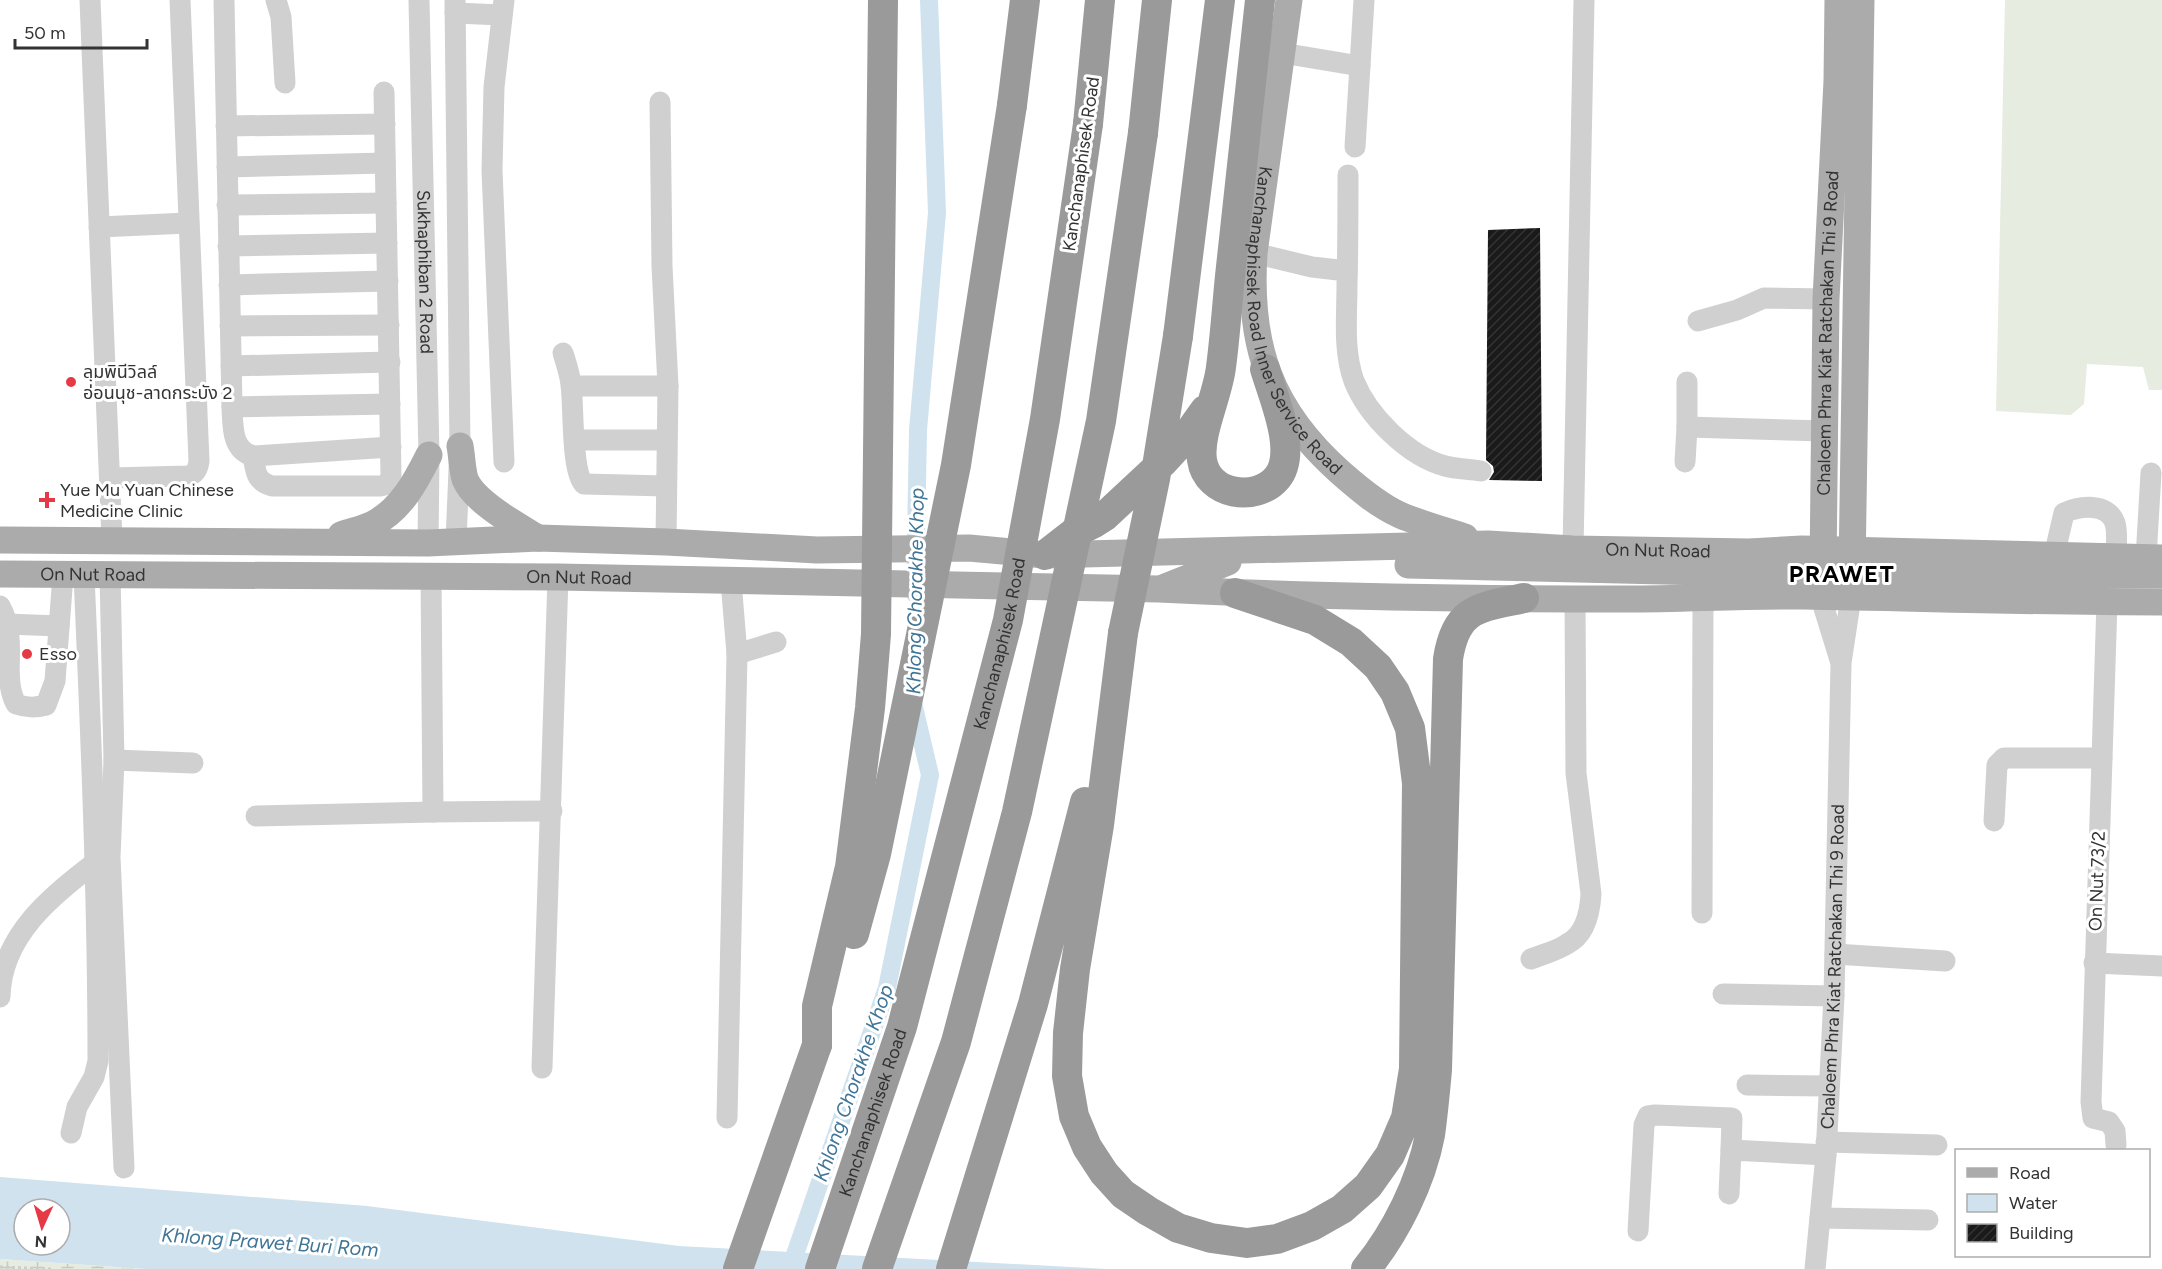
<svg xmlns="http://www.w3.org/2000/svg" width="2162" height="1269" font-family="Figtree,'Noto Sans Thai',sans-serif">
<defs>
<pattern id="wetland-marsh" width="20" height="14" patternUnits="userSpaceOnUse" patternTransform="scale(1.5)"><rect width="20" height="14" fill="#e6ecdf"/><path d="M1 5h8M5 5V1M11 12h8M15 12V8" fill="none" stroke="#c6cbc0"/></pattern>
<pattern id="building-hatch" width="6" height="6" patternUnits="userSpaceOnUse" patternTransform="scale(1.5)"><rect width="6" height="6" fill="#1a1a1a"/><path d="M-1 1l2-2M0 6l6-6M5 7l2-2" fill="none" stroke="#333"/></pattern>
</defs>
<rect width="100%" height="100%" fill="#fff"/>
<path fill="#e6ecdf" d="M2005,0H2162V390H2149L2143,367L2087,364L2084,404L2071,415L1996,411Z"/>
<path fill="url(#wetland-marsh)" d="M0,1259L146,1269H0Z"/>
<path fill="#cfe2ee" fill-rule="evenodd" d="M0,1177L367,1206L679,1246L1107,1269H146L0,1259ZM24,1209H60V1245H24Z"/>
<g fill="none" stroke-linecap="round" stroke-linejoin="round">
<path stroke="#cfe2ee" stroke-width="18" d="M915,594L918,430L937,213L929,0
M790,1269L887,988L930,775L913,703"/>
</g>
<path fill="url(#building-hatch)" d="M1540,228L1542,481L1489,480L1494,472L1493,466L1486,460L1488,230Z"/>
<g fill="none" stroke-linecap="round" stroke-linejoin="round">
<path stroke="#cdcdcd" stroke-width="3" stroke-dasharray="3 3" stroke-linecap="butt" d="M0,1267L51,1269"/>
<g stroke="#d0d0d0" stroke-width="21">
<path d="M90,0L112,540"/>
<path d="M224,0L232,407C233,425 231,450 253,456L391,447"/>
<path d="M276,0L281,17L285,83"/>
<path id="s1" d="M419,0L429,455L428,543"/>
<path d="M455,0L460,446L456,541"/>
<path d="M504,0L494,87L492,170L504,462"/>
<path d="M455,13L502,15"/>
<path d="M1282,53L1360,66"/>
<path d="M660,102L662,266L668,386L666,542"/>
<path d="M226,126L385,124"/>
<path d="M1355,147L1364,0"/>
<path d="M227,167L385,163"/>
<path d="M1348,175C1348,212 1348,248 1347,285C1347,316 1343,351 1354,381C1368,416 1408,456 1445,466C1456,469 1469,469 1481,471"/>
<path d="M227,205L386,203"/>
<path d="M99,227L188,223"/>
<path d="M228,246L387,243"/>
<path d="M1254,253L1312,267L1347,271"/>
<path d="M229,285L388,281"/>
<path d="M1698,321L1737,310L1764,298L1826,299"/>
<path d="M230,326L389,325"/>
<path d="M563,353C566,363 570,374 571,385C574,406 571,471 584,484L666,486"/>
<path d="M231,366L390,362"/>
<path d="M572,386H668"/>
<path d="M232,407L390,404"/>
<path d="M1687,427L1825,431"/>
<path d="M575,440H666"/>
<path d="M253,456C256,471 255,481 272,486H381L388,484L391,476L384,92"/>
<path d="M1685,462L1687,427V382"/>
<path d="M110,478L188,476C196,474 198,469 199,461L180,0"/>
<path d="M1573,549L1584,0"/>
<path d="M2054,556L2064,513C2079,506 2108,502 2115,523C2118,533 2116,547 2116,557"/>
<path d="M2146,558L2151,473"/>
<path d="M110,574L114,760L110,857L124,1168"/>
<path d="M431,576L433,812L552,811"/>
<path d="M1823,596V605L1840,660"/>
<path d="M2107,602L2091,1102L2093,1118L2109,1122L2115,1131L2116,1145"/>
<path d="M0,606C3,612 6,618 7,624C14,650 3,679 16,704C27,708 35,708 46,705L55,681L63,575"/>
<path d="M7,624L59,626"/>
<path d="M737,654L776,642"/>
<path d="M114,760L193,763"/>
<path d="M256,816L433,812"/>
<path d="M1994,821L1997,765L2004,758H2102"/>
<path d="M1702,913L1703,599"/>
<path d="M1835,954L1945,961"/>
<path d="M1531,959C1543,954 1557,951 1567,944C1585,935 1590,912 1591,894L1576,773L1575,599"/>
<path d="M2094,963L2162,966"/>
<path d="M1723,994L1834,996"/>
<path d="M0,997C1,936 52,895 96,862"/>
<path d="M542,1068L558,577"/>
<path d="M1747,1085L1829,1086"/>
<path d="M727,1118L737,654L731,581"/>
<path d="M71,1133L77,1107L94,1077L98,1061C98,898 91,737 84,575"/>
<path d="M1826,1142L1937,1145"/>
<path d="M1729,1194L1731,1150L1826,1155"/>
<path d="M1820,1218L1928,1220"/>
<path d="M1638,1231L1644,1125L1648,1116L1655,1115L1732,1118L1731,1150"/>
<path id="s2" d="M1815,1269L1826,1155L1834,996L1841,663L1851,597"/>
</g>
<g stroke="#ababab" stroke-width="27">
<path id="s3" d="M1289,0L1254,253C1248,346 1270,410 1341,473C1358,488 1378,505 1400,515C1421,524 1443,530 1465,537"/>
<path d="M460,446C462,456 462,469 465,479C474,502 517,525 538,538"/>
<path d="M341,535C352,531 363,529 373,524C401,510 416,481 429,455"/>
<path id="s4" d="M0,540L428,543L538,538L666,542L817,550L969,548L1045,555L1488,544L1573,549L1749,552L1802,549L2162,558"/>
<path id="s5" d="M1823,569L1826,299L1837,81L1838,0"/>
<path d="M1852,569L1861,0"/>
<path id="s6" d="M0,574L558,577L1159,589C1314,597 1471,599 1627,599C1686,599 1745,595 1804,596C1923,598 2043,602 2162,602"/>
<path d="M1165,587L1228,562"/>
</g>
<path stroke="#9a9a9a" stroke-width="30" d="M1260,0C1250,92 1240,184 1230,276C1227,306 1225,337 1221,367C1218,395 1198,434 1202,460C1207,495 1256,503 1277,478C1298,453 1274,399 1265,369
M1012,105L1025,0
M1088,124L1100,0
M1143,133L1157,0
M1178,336L1220,0
M1045,555L1072,534L1094,523L1105,516L1163,462L1185,438L1205,410
M1123,633L1099,825L1075,969L1068,1033L1067,1076L1074,1116L1087,1147L1104,1173L1123,1194L1148,1211L1178,1228L1211,1238L1247,1243L1277,1239L1312,1226L1342,1209L1368,1186L1390,1155L1406,1118L1414,1069L1417,783L1410,728L1395,692L1378,667L1351,642L1315,620L1235,593
M738,1269L817,1045
M951,1269L1033,1004L1085,802
M1366,1269C1396,1232 1421,1182 1430,1135C1433,1114 1435,1092 1437,1070L1448,659C1456,607 1479,608 1524,598"/>
<path stroke="#ababab" stroke-width="27" d="M1408,565L1831,575H2162"/>
<g stroke="#9a9a9a" stroke-width="30">
<path d="M1123,633L1155,479L1178,336"/>
<path d="M854,934L876,854L956,465L1012,105"/>
<path d="M817,1045V1006L850,867L870,708L876,634L883,0"/>
<path id="s7" d="M820,1269L902,1027L1008,620L1045,419L1088,124"/>
<path d="M877,1269L956,1042L1017,812L1101,421L1143,133"/>
</g>
</g>
<g fill="#e63946" stroke="#fff" stroke-width="2">
<circle cx="71" cy="382" r="6"/>
<path d="M44 491h6v6h6v6h-6v6h-6v-6h-6v-6h6z"/>
<circle cx="27" cy="654" r="6"/>
</g>
<g text-anchor="middle" dominant-baseline="central" stroke-width="6" stroke-linejoin="round" paint-order="stroke">
<g font-size="18" fill="#333" stroke="#fff">
<text transform="translate(1081 164) rotate(-82)">Kanchanaphisek Road</text>
<text stroke="none"><textPath href="#s1" startOffset="272">Sukhaphiban 2 Road</textPath></text>
<text stroke="none"><textPath href="#s3" startOffset="334">Kanchanaphisek Road Inner Service Road</textPath></text>
<text stroke="none"><textPath href="#s5" startOffset="236">Chaloem Phra Kiat Ratchakan Thi 9 Road</textPath></text>
<text stroke="none"><textPath href="#s4" startOffset="1659">On Nut Road</textPath></text>
<text stroke="none"><textPath href="#s6" startOffset="93">On Nut Road</textPath></text>
<text stroke="none"><textPath href="#s6" startOffset="579">On Nut Road</textPath></text>
<text stroke="none"><textPath href="#s7" startOffset="651">Kanchanaphisek Road</textPath></text>
<text transform="translate(2097 881) rotate(-88)">On Nut 73/2</text>
<text stroke="none"><textPath href="#s2" startOffset="303">Chaloem Phra Kiat Ratchakan Thi 9 Road</textPath></text>
<text stroke="none"><textPath href="#s7" startOffset="165">Kanchanaphisek Road</textPath></text>
</g>
<g font-size="18" fill="#333" stroke="#fff" text-anchor="start">
<text x="83" y="372">ลุมพินีวิลล์<tspan x="83" dy="21">อ่อนนุช-ลาดกระบัง 2</tspan></text>
<text x="60" y="490">Yue Mu Yuan Chinese<tspan x="60" dy="21">Medicine Clinic</tspan></text>
<text x="39" y="654">Esso</text>
</g>
<g font-size="20" font-style="italic" fill="#3f7597" stroke="#fff">
<text transform="translate(915 591) rotate(-89)">Khlong Chorakhe Khop</text>
<text transform="translate(853 1083) rotate(-71)">Khlong Chorakhe Khop</text>
<text transform="translate(270 1242) rotate(4)">Khlong Prawet Buri Rom</text>
</g>
<g font-size="24" font-weight="bold" letter-spacing="1.5" fill="#000" stroke="#fff">
<text x="1842" y="573">PRAWET</text>
</g>
</g>
<rect x="1955" y="1149" width="195" height="108" fill="#ffffff" stroke="#adadad" stroke-width="1.5"/>
<rect x="1967" y="1168" width="30" height="9" fill="#ababab" stroke="#adadad" stroke-width="1.5"/>
<text x="2009" y="1179" font-size="18" fill="#333333">Road</text>
<rect x="1967" y="1194" width="30" height="18" fill="#cfe2ee" stroke="#adadad" stroke-width="1.5"/>
<text x="2009" y="1209" font-size="18" fill="#333333">Water</text>
<rect x="1967" y="1224" width="30" height="18" fill="url(#building-hatch)" stroke="#adadad" stroke-width="1.5"/>
<text x="2009" y="1239" font-size="18" fill="#333333">Building</text>
<g transform="translate(42 1227) rotate(184)"><circle r="28" fill="#ffffff" stroke="#adadad" stroke-width="1.5"/>
<path d="M0-4.5L10 22L0 15L-10 22Z" fill="#e63946"/>
<text y="-9" font-size="16" font-weight="bold" text-anchor="middle" fill="#333333">N</text>
</g>
<path d="M15 39v9h132v-9" fill="none" stroke="#333333" stroke-width="3"/>
<text x="24" y="39" font-size="18" fill="#333333" stroke="#ffffff" stroke-width="4.5" paint-order="stroke">50 m</text>
</svg>
